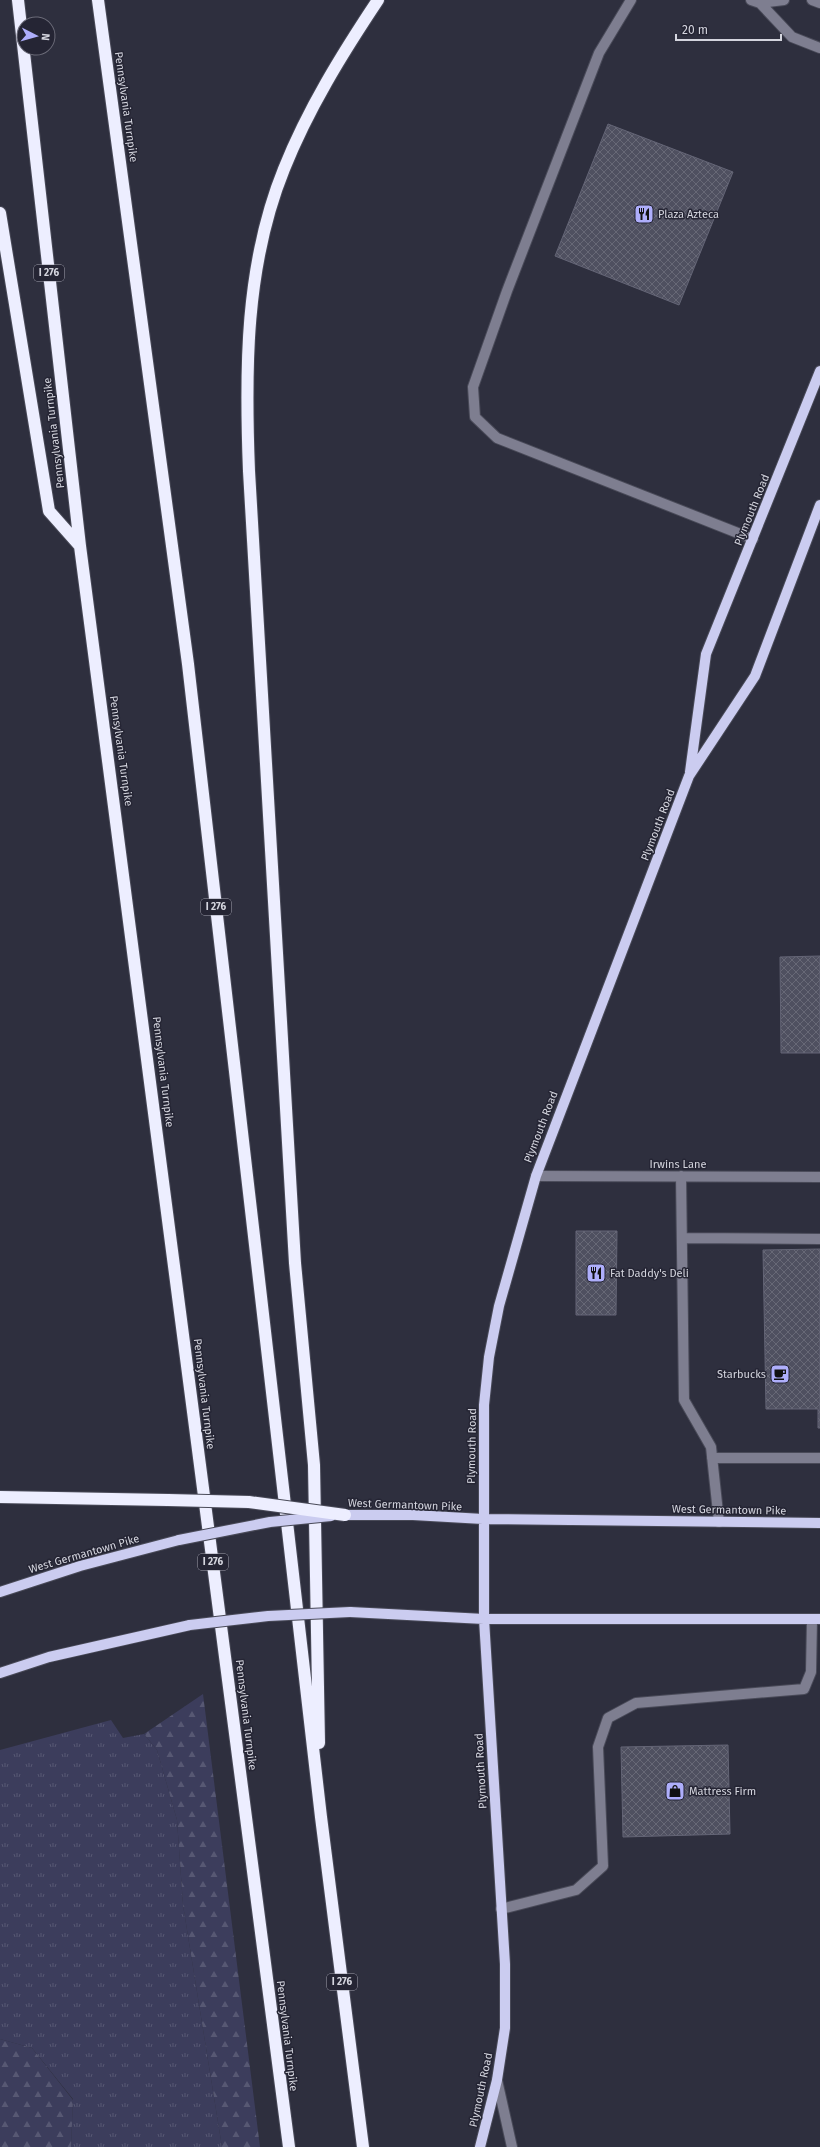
<svg xmlns="http://www.w3.org/2000/svg" width="820" height="2147" font-family="'Fira Sans',sans-serif">
<defs>
<pattern id="grass-tufts" width="24" height="20" patternUnits="userSpaceOnUse"><rect width="24" height="20" fill="#3c3d5c"/><path d="M3 7l-1-3M5 7V3M7 7l1-3M15 17l-1-3M17 17v-4M19 17l1-3" fill="none" stroke="#575873"/></pattern>
<pattern id="forest-firs" width="22" height="20" patternUnits="userSpaceOnUse"><rect width="22" height="20" fill="#3c3d5c"/><path d="M5 1l3.5 6h-7zM16 11l3.5 6h-7z" fill="#575873"/></pattern>
<pattern id="building-cross-hatch" width="8" height="8" patternUnits="userSpaceOnUse"><rect width="8" height="8" fill="#4f5060"/><path d="M0 0l8 8M0 8l8-8" fill="none" stroke="#676876"/></pattern>
</defs>
<rect width="100%" height="100%" fill="#2e2f3e"/>
<path fill="url(#grass-tufts)" d="M111,1720L123,1738L144,1734L157,1750L177,1820L183,1905L222,2147H71L73,2099L32,2048L0,2039V1750Z"/>
<path fill="url(#forest-firs)" d="M203,1694L260,2147H222L183,1905L177,1820L157,1750L144,1734Z
M0,2039L32,2048L73,2100L71,2147H0Z"/>
<path fill="url(#building-cross-hatch)" stroke="#646576" d="M608,124L733,172L679,305L555,256Z
M820,956V1053H781L780,957Z
M576,1231H617L616,1315H576Z
M820,1249V1428H818V1409H766L763,1250Z
M728,1745L730,1834L623,1837L621,1747Z"/>
<g fill="none" stroke-linecap="round" stroke-linejoin="round">
<g stroke="#494a58" stroke-width="12">
<path id="minor" d="M631,0L599,53L507,291L473,387L475,417L497,438L753,539
M751,0L760,3L792,37L820,48
M812,0L820,3
M760,3L784,0
M536,1176L820,1177
M681,1176L684,1400L711,1447L719,1522
M682,1238L820,1239
M712,1458H820
M501,1909L576,1890L603,1866L598,1747L608,1718L636,1703L804,1689L811,1672L812,1619
M497,2080L512,2147"/>
</g>
<g stroke="#494a58" stroke-width="12">
<path id="major" d="M690,772L706,654L820,371
M345,1515H413L483,1519L820,1523
M0,1592L80,1566L179,1540
M350,1612L484,1619H820
M0,1673L49,1657L190,1625
M480,2147L497,2080L505,2028V1964L484,1619V1405L489,1357L499,1306L536,1176L689,776L755,676L820,505"/>
</g>
<g stroke="#494a58" stroke-width="14">
<path id="highway" d="M18,0L80,546L289,2147
M98,0L188,664L321,1817L363,2147
M0,213L49,511L80,546
M0,1497L168,1500
M319,1743L314,1465L295,1263L249,471C245,370 245,265 284,169C308,109 342,54 378,0"/>
</g>
<use href="#minor" stroke="#7e7e90" stroke-width="10"/>
<use href="#major" stroke="#cbccf0" stroke-width="10"/>
<use href="#highway" stroke="#edeeff" stroke-width="12"/>
<g stroke="#494a58" stroke-width="12" stroke-linecap="butt">
<path id="major-bridge" d="M179,1540L270,1522L331,1516
M190,1625L268,1616L350,1612"/>
</g>
<g stroke="#494a58" stroke-width="14" stroke-linecap="butt">
<path id="highway-bridge" d="M168,1500L249,1502L345,1515"/>
</g>
<use href="#major-bridge" stroke="#cbccf0" stroke-width="10"/>
<use href="#highway-bridge" stroke="#edeeff" stroke-width="12"/>
</g>
<defs>
<g id="restaurant-square" transform="scale(1)"><rect x="-9" y="-9" width="18" height="18" rx="4" fill="#aeaefb" stroke="#252534"/><path d="M-5-6h1v4h1v-4h1v4h1v-4h1v5L-1.5 .5V6h-2V.5L-5-1ZM5-6V6H3V1.5H1.5Q1.5-4 5-6Z" fill="#111"/></g>
<g id="cafe-square" transform="scale(1)"><rect x="-9" y="-9" width="18" height="18" rx="4" fill="#aeaefb" stroke="#252534"/><path d="M-5.5-4.5H6V0H3Q3 3.5 0 3.5H-2.5Q-5.5 3.5-5.5 0ZM3-3.2v2h1.7v-2ZM-6 4.5H4V6H-6Z" fill="#111"/></g>
<g id="shop-square" transform="scale(1)"><rect x="-9" y="-9" width="18" height="18" rx="4" fill="#aeaefb" stroke="#252534"/><path d="M-5-2.5h2.3a2.7 3.5 0 0 1 5.4 0H5L5.5 6h-11ZM-1.5-2.5h3a1.5 2.3 0 0 0-3 0Z" fill="#111"/></g>
</defs>
<g fill-rule="evenodd">
<use href="#restaurant-square" x="644" y="214"/>
<use href="#restaurant-square" x="596" y="1273"/>
<use href="#cafe-square" x="780" y="1374"/>
<use href="#shop-square" x="675" y="1791"/>
</g>
<g text-anchor="middle" dominant-baseline="central" stroke-width="3" stroke-linejoin="round" paint-order="stroke">
<g fill="#252534" stroke="#a0a0ab" stroke-width="1">
<rect x="34" y="265" width="30" height="16" rx="3"/>
<rect x="201" y="899" width="30" height="16" rx="3"/>
<rect x="198" y="1554" width="30" height="16" rx="3"/>
<rect x="327" y="1974" width="30" height="16" rx="3"/>
</g>
<g font-size="10" font-weight="bold" fill="#d4d5de">
<text x="49" y="273">I 276</text>
<text x="216" y="907">I 276</text>
<text x="213" y="1562">I 276</text>
<text x="342" y="1982">I 276</text>
</g>
<g font-size="11" fill="#d4d5de" stroke="#252534">
<text transform="translate(126 107) rotate(82)">Pennsylvania Turnpike</text>
<text transform="translate(54 433) rotate(-97)">Pennsylvania Turnpike</text>
<text transform="translate(752 510) rotate(-68)">Plymouth Road</text>
<text transform="translate(121 751) rotate(82)">Pennsylvania Turnpike</text>
<text transform="translate(658 825) rotate(-69)">Plymouth Road</text>
<text transform="translate(163 1072) rotate(83)">Pennsylvania Turnpike</text>
<text transform="translate(541 1127) rotate(-69)">Plymouth Road</text>
<text x="678" y="1164">Irwins Lane</text>
<text transform="translate(204 1394) rotate(83)">Pennsylvania Turnpike</text>
<text transform="translate(472 1446) rotate(-89)">Plymouth Road</text>
<text transform="translate(405 1505) rotate(2)">West Germantown Pike</text>
<text transform="translate(729 1510) rotate(1)">West Germantown Pike</text>
<text transform="translate(84 1554) rotate(-16)">West Germantown Pike</text>
<text transform="translate(246 1715) rotate(83)">Pennsylvania Turnpike</text>
<text transform="translate(481 1771) rotate(-93)">Plymouth Road</text>
<text transform="translate(287 2036) rotate(83)">Pennsylvania Turnpike</text>
<text transform="translate(481 2090) rotate(-78)">Plymouth Road</text>
</g>
<g font-size="11" fill="#d4d5de" stroke="#252534" text-anchor="start">
<text x="658" y="214">Plaza Azteca</text>
<text x="610" y="1273">Fat Daddy's Deli</text>
<text x="766" y="1374" text-anchor="end">Starbucks</text>
<text x="689" y="1791">Mattress Firm</text>
</g>
</g>
<g transform="translate(36 36) rotate(96)"><circle r="19" fill="#252534" stroke="#6b6b78"/>
<path d="M0-3L7 15L0 10L-7 15Z" fill="#aeaefb"/>
<text y="-6" font-size="11" font-weight="bold" text-anchor="middle" fill="#d4d5de">N</text>
</g>
<path d="M676 34v6h105v-6" fill="none" stroke="#d4d5de" stroke-width="2"/>
<text x="682" y="34" font-size="12" fill="#d4d5de" stroke="#252534" stroke-width="3" paint-order="stroke">20 m</text>
</svg>
